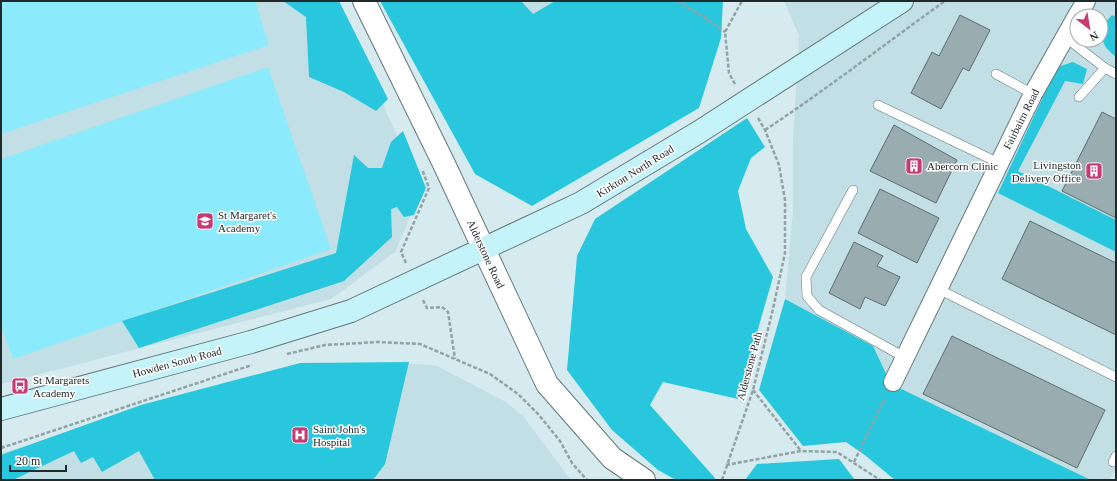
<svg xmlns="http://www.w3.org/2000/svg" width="1117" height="481" font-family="Georgia,serif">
<rect width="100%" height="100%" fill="#d6ebef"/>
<path fill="#c1dfe4" d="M1,1H336L422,190L395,252L331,299L1,384Z
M521,1H555L533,15Z
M784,1H1116V17L1112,15L1101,27V16H1077V40H1101V36L1102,41L1109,52L1116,57V220L1018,171L1073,62L998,192L1116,252V469L1109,480H1091L891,384L873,346L785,299L793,211V142L799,36Z
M411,364L435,365L506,402L523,416L571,480H1V453L301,365Z"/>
<path fill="#8beafb" d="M1,1H255L269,45L1,134Z
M268,67L331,249L13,359L1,325V159Z"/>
<path fill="#28c7dd" d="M283,1H339L388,99L376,111L344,92L309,77L306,17Z
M380,1H521L533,14L555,1H723L721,38L699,108L532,206L475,174Z
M1112,15L1116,17V57C1104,48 1101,41 1101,27Z
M1073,62L1087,69L1083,84L1065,81L1018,171L1116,220V252L998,193L1057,67Z
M747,118L765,147L751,158L738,191L746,229L773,277L738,399L663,382L650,405L715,478L714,480H676L658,470L612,430L567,370L577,256L595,219Z
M403,131L426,188L414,215L404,217L397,207L391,209L392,237L344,281L139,348L122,321L336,253L354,155L368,168H382L391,142Z
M785,299L873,346L891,384L1091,480H895L866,456L846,442L803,446L759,390Z
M409,362L385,464L373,480H155L139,451L102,472L93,457L81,463L74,451L13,480H1V455L141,405L300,363Z
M839,459L855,480H745L757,464Z"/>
<path fill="#99acb0" stroke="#5c6e72" d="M960,15L990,30L969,71L963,68L941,109L911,93L932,52L939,56Z
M1102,112L1116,119V218L1062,191Z
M894,125L957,160L936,203L870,171Z
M880,189L939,218L917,263L858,233Z
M1030,221L1116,263V335L1002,279Z
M854,242L883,256L877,266L900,277L885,306L865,297L860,309L829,293Z
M952,336L1105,410L1077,468L923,394Z"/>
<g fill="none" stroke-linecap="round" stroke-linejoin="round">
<g stroke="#64777a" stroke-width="10">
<path id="service" d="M1065,37L1105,68L1116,74
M996,74L1033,94
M1079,97L1105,68
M878,105L999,163
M853,190L806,277L807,296L819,310L906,358
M938,289L1116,377
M1113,462L1116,456"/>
</g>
<g stroke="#64777a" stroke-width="20">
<path id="minor" d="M1077,16L1086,1
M893,382L1033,94L1077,16"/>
</g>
<g stroke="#64777a" stroke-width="24">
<path id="tertiary" d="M364,1L444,164L547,384L612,458L644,480"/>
</g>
<g stroke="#64777a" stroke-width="24">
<path id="secondary" d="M1,409L251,342L351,311L581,203L699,132L902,1"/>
</g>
<path stroke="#92a2a5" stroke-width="2.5" stroke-dasharray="4 2" stroke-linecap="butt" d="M678,1L704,17L725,32
M735,84L729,73L725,32L742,1
M765,130C827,89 885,44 945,1
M406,263L401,252L429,188L422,169
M423,300L427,308L442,307L448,312L455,359
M287,354L325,345L378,342L420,344L490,374L518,394L539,415L560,441L572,463L587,480
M753,390L801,451
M1,448L252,365
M854,462L885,398
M726,465L801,451L837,452L880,480
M722,480L753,390L773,309L785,253V200L779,165L765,130L758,118"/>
<use href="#service" stroke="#fff" stroke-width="9"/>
<use href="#minor" stroke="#fff" stroke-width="18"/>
<use href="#tertiary" stroke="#fff" stroke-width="22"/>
<use href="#secondary" stroke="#c4f4fa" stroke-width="22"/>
</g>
<defs>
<g id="building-square" transform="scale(0.9)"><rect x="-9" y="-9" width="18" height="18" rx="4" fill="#c63b73" stroke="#fff"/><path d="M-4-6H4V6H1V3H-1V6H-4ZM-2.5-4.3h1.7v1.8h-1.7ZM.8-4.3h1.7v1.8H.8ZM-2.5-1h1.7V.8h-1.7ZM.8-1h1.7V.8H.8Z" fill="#fff"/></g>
<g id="school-square" transform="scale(0.9)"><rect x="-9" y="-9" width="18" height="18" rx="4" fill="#c63b73" stroke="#fff"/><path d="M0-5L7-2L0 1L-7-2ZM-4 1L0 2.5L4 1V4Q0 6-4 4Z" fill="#fff"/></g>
<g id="bus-square" transform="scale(0.9)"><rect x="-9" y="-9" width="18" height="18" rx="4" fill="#c63b73" stroke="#fff"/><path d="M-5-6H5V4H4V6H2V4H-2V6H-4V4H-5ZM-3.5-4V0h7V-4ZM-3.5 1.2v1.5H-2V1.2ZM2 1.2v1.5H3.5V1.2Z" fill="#fff"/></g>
<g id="hospital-square" transform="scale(0.9)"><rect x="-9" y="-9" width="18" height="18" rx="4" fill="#c63b73" stroke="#fff"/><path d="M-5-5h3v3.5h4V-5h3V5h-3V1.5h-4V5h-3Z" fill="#fff"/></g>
</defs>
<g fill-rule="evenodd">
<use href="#building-square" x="914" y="166"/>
<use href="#building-square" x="1094" y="171"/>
<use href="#school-square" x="205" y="221"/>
<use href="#bus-square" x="20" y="386"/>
<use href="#hospital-square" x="300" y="435"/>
</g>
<g text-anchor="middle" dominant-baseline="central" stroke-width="3" stroke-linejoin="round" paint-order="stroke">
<g font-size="11" fill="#21292a" stroke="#fff">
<text transform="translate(1021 119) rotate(-63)">Fairbairn Road</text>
<text transform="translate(635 171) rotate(-32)">Kirkton North Road</text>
<text transform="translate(486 254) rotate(65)">Alderstone Road</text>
<text transform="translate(177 362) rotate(-15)">Howden South Road</text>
<text transform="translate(749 366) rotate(-75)">Alderstone Path</text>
</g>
<g font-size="11" fill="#21292a" stroke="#fff" text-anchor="start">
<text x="1081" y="165" text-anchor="end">Livingston<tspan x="1081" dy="13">Delivery Office</tspan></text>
<text x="927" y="166">Abercorn Clinic</text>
<text x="218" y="215">St Margaret's<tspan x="218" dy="13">Academy</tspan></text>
<text x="33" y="380">St Margarets<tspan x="33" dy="13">Academy</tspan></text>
<text x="313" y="429">Saint John's<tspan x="313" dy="13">Hospital</tspan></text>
</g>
</g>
<rect width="1117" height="481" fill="none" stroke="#21292a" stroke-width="4"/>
<g transform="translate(1089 28) rotate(149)"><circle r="19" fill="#ffffff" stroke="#a6a9aa"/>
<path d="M0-3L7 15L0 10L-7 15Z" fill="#c63b73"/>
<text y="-6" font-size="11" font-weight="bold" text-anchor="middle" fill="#21292a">N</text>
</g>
<path d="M10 465v6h56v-6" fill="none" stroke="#21292a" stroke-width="2"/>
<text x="16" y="465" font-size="12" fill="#21292a" stroke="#ffffff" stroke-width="3" paint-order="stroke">20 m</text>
</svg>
